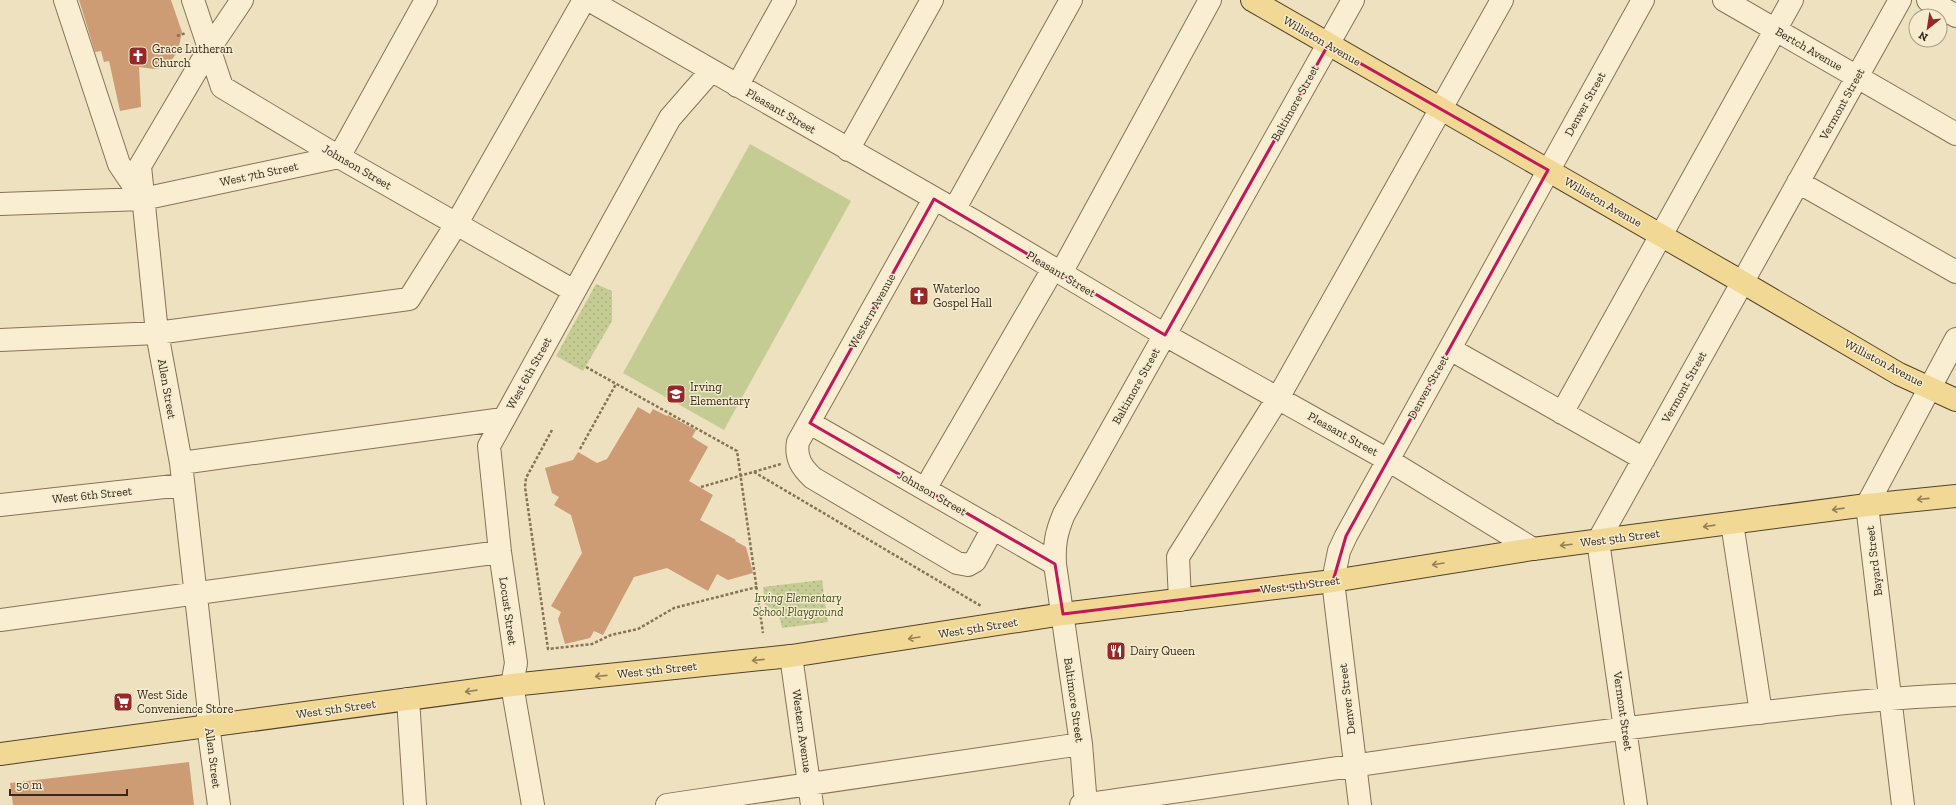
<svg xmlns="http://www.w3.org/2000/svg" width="1956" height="805" font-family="'Zilla Slab',serif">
<defs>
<pattern id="park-dots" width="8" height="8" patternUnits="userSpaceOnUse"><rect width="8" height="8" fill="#c4cc93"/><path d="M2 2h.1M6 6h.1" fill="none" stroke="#a9af7e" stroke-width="1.8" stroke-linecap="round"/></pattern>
</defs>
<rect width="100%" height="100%" fill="#eee1bf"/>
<path fill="#c4cc93" d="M750,144L851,201L724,430L623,373Z"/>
<path fill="url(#park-dots)" d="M596,284L612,291V321L583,371L556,356Z
M822,580L828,622L782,628C780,615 777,611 765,605L763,587Z"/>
<path fill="#cd9b74" d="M79,0H171L182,32L178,51L171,61L162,68L154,69L139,67L141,107L120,111L109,61L104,62L101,51L95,52Z
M638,407L650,414L653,409L667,416L668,415L696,430L692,437L708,447L689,481L713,495L700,520L736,540L735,541L746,547L753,573L728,580L717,574L708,591L667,568L634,577L603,635L594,631L590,638L565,644L558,619L561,612L551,606L582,553L571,515L554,505L559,497L552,493L545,468L573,460L578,452L597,463L607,459Z
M189,762L194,805H13L10,783Z"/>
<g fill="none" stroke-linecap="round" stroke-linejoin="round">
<g stroke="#877257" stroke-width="24">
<path id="minor" d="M65,0L119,164L142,198
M193,0L222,87L339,157L574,291
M589,0L974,221L1165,335L1388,460L1533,549
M1724,0L1956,134
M1928,0L1956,16
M737,86L785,0
M848,150L932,0
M1798,182L1956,272
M934,199L798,442C795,458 802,468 813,478L957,563L968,565L975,561L993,528
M0,204L143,199L339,157L426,0
M954,210L1071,0
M1061,273L1210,0
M0,340L157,333L409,299L457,223L584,0
M1450,349L1644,459
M1562,413L1792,0
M810,423L1055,564
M181,463L503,419
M925,489L1053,269
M0,505L183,485
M1732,523L1761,713
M1180,600L1178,557L1278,398L1502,0
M0,620L500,552
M791,656L812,805
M408,699L415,805
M219,805L208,725V703L181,463L157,333L140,166L209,49L242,0
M533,805L512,685L516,663L500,552L489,446L670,118L711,71
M667,805L1081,744
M1081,805C1289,776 1496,743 1704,719C1788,710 1872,698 1956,695
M1086,805L1081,744L1055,564C1054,544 1056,533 1064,514L1353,0
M1360,805L1333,581L1339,551L1346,536L1643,0
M1636,805L1598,541L1900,0
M1903,805L1867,505L1956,339"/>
</g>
<g stroke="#54402c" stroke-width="24">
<path id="major" d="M1252,0L1742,282L1899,374L1956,400
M0,754L512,685L791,656L1063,614L1333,581L1533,549L1867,505L1956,496"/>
</g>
<path stroke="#877257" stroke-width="2.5" stroke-dasharray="3 2" stroke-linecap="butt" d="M177,36L186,33
M586,367L737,451L763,633
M552,430L526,478L525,487L548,649L592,644L611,635L638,629L674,608L757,587
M580,449L616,384
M754,472L981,606
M701,487L781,464"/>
<use href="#minor" stroke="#f9eed2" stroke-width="22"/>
<use href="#major" stroke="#f2d895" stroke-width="22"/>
</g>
<defs><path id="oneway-shaft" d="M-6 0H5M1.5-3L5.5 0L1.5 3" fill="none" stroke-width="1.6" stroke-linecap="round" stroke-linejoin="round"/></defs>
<g stroke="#948058">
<use href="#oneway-shaft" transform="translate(1923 499) rotate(174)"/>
<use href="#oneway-shaft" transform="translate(1838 509) rotate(172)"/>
<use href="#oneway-shaft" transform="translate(1709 526) rotate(172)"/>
<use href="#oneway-shaft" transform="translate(1566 545) rotate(173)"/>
<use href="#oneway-shaft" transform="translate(1438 564) rotate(171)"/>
<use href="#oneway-shaft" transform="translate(914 638) rotate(171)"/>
<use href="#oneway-shaft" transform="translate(758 660) rotate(174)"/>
<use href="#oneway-shaft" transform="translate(601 676) rotate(174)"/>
<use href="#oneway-shaft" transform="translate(471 691) rotate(172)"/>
</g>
<path fill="none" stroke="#c2185b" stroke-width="3" stroke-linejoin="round" d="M1328,45L1548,170L1346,536L1333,581L1063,614L1055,564L810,423L934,199L1165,335Z"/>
<defs>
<g id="church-square" transform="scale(1)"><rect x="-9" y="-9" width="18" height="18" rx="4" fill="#962927" stroke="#f5ebce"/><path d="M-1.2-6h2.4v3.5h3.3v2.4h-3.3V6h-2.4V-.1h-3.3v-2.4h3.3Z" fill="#fff"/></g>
<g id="school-square" transform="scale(1)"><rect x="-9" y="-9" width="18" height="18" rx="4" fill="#962927" stroke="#f5ebce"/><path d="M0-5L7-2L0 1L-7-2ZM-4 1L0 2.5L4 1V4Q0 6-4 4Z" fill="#fff"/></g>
<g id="restaurant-square" transform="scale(1)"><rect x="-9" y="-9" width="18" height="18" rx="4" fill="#962927" stroke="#f5ebce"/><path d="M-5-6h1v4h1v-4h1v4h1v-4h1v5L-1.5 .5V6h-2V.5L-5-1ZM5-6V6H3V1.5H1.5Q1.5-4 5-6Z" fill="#fff"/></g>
<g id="supermarket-square" transform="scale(1)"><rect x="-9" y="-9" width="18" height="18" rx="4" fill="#962927" stroke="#f5ebce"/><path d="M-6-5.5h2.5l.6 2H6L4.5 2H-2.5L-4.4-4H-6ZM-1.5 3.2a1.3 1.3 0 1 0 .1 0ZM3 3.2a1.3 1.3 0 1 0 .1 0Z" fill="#fff"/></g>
</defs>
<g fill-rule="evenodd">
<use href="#church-square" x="138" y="56"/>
<use href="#church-square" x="919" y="296"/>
<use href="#school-square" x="676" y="394"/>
<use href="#restaurant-square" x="1116" y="651"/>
<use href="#supermarket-square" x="123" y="702"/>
</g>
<g text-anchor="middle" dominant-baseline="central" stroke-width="3" stroke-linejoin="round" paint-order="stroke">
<g font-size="12" fill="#36291c" stroke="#f5ebce">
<text transform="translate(1322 41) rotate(30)">Williston Avenue</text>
<text transform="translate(1809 49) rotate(30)">Bertch Avenue</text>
<text transform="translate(1295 103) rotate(-61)">Baltimore Street</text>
<text transform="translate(1585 104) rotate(-61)">Denver Street</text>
<text transform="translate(1842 104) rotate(-61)">Vermont Street</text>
<text transform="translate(781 111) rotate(30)">Pleasant Street</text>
<text transform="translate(357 167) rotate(30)">Johnson Street</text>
<text transform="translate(259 174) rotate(-12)">West 7th Street</text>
<text transform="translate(1603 202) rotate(30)">Williston Avenue</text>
<text transform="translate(1061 274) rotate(31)">Pleasant Street</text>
<text transform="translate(872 311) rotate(-61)">Western Avenue</text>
<text transform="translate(1884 363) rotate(28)">Williston Avenue</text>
<text transform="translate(529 373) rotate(-61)">West 6th Street</text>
<text transform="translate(1136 386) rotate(-61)">Baltimore Street</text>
<text transform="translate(1428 387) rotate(-61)">Denver Street</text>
<text transform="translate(1684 387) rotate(-61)">Vermont Street</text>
<text transform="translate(167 389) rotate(80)">Allen Street</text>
<text transform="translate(1343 434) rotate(29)">Pleasant Street</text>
<text transform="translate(932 493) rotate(30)">Johnson Street</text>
<text transform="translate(92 495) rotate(-6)">West 6th Street</text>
<text transform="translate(1620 538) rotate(-7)">West 5th Street</text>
<text transform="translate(1874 561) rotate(-97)">Bayard Street</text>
<text transform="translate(1300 585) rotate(-7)">West 5th Street</text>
<text transform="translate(508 611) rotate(82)">Locust Street</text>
<text transform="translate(978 628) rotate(-9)">West 5th Street</text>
<text transform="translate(657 670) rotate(-6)">West 5th Street</text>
<text transform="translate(1347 699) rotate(-97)">Denver Street</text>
<text transform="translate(1074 700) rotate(82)">Baltimore Street</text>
<text transform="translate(336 709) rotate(-8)">West 5th Street</text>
<text transform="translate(1623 711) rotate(82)">Vermont Street</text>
<text transform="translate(802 731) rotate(82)">Western Avenue</text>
<text transform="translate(213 758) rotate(83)">Allen Street</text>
</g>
<g font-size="12" fill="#36291c" stroke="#f5ebce" text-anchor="start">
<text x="152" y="49">Grace Lutheran<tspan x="152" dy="14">Church</tspan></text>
<text x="933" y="289">Waterloo<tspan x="933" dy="14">Gospel Hall</tspan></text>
<text x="690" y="387">Irving<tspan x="690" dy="14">Elementary</tspan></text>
<text x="1130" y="651">Dairy Queen</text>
<text x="137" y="695">West Side<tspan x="137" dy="14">Convenience Store</tspan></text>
</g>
<g font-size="12" font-style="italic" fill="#455322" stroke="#f5ebce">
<text x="798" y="598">Irving Elementary<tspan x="798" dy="14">School Playground</tspan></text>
</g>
</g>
<g transform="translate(1928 28) rotate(210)"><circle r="19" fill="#f5ebce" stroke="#a99d87"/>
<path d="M0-3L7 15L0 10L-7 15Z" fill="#962927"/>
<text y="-6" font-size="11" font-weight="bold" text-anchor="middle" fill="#36291c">N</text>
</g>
<path d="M10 789v6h117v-6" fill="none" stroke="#36291c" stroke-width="2"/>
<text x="16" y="789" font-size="12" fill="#36291c" stroke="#f5ebce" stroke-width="3" paint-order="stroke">50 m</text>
</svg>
